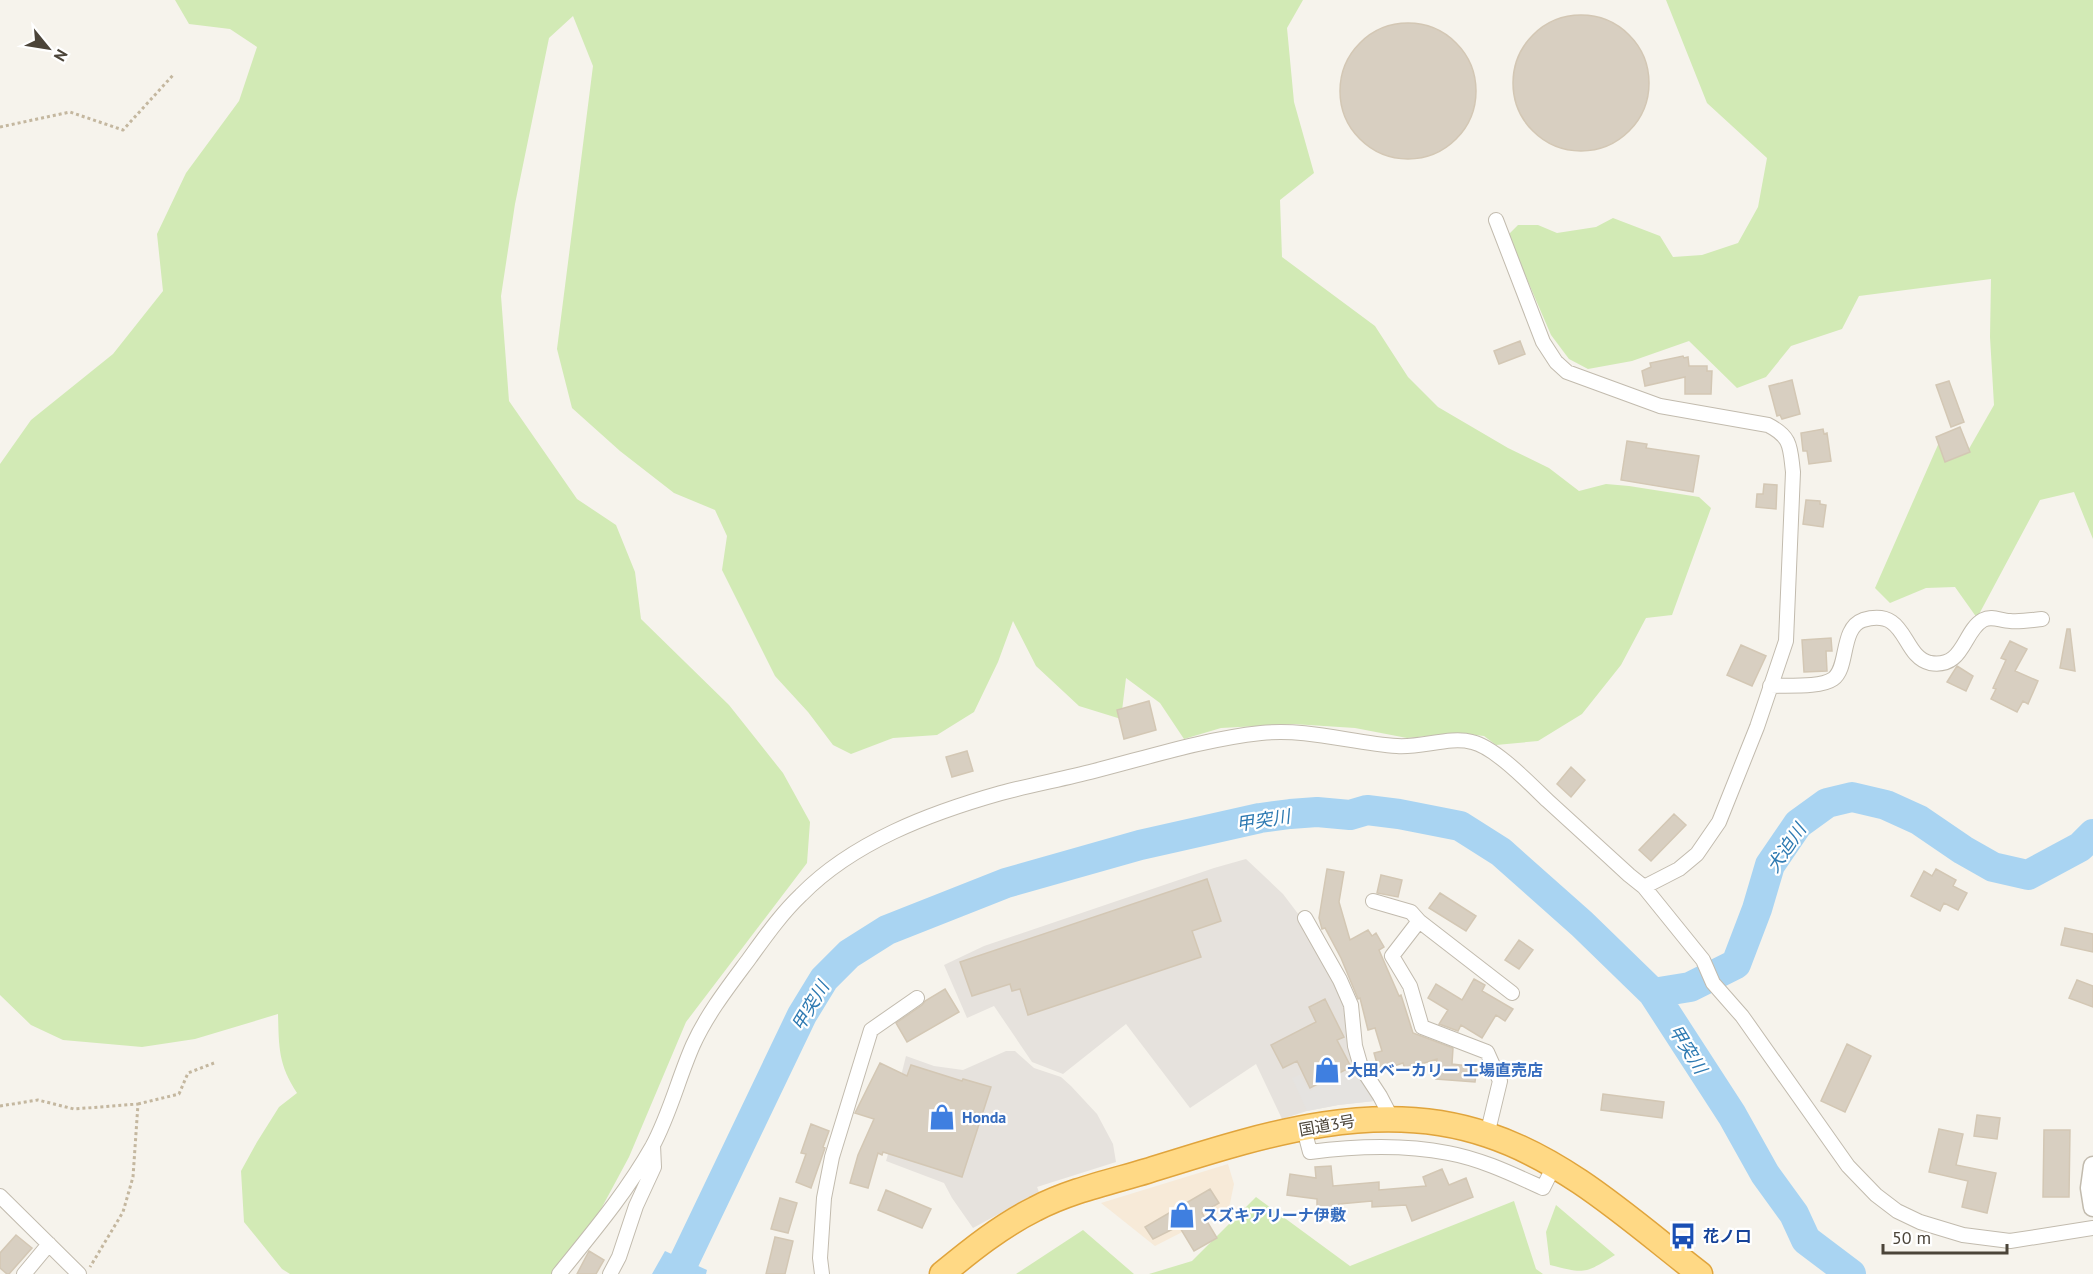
<svg xmlns="http://www.w3.org/2000/svg" width="2093" height="1274" font-family="'PT Sans','Noto Sans JP',sans-serif">
<rect width="100%" height="100%" fill="#f6f3ec"/>
<path fill="#f7ead8" d="M1228,1164L1234,1184L1229,1208L1155,1246L1101,1203Z"/>
<path fill="#e6e2dd" d="M1246,859L1283,894L1299,915L1345,1003L1356,1065L1374,1101L1338,1105L1307,1111L1282,1119L1256,1064L1190,1108L1126,1024L1063,1074L1032,1062L994,1006L967,1018L944,965L984,946L1214,868Z
M1006,1051H1015L1034,1068L1061,1077L1071,1086L1097,1114L1113,1144L1116,1162L1037,1187L1039,1192L973,1228L952,1198L944,1183L886,1161L896,1127L889,1124L906,1056L934,1066L963,1070Z"/>
<path fill="#d2eab5" d="M175,0H1303L1287,28L1294,102L1314,173L1280,200L1282,257L1375,326L1408,377L1438,407L1508,448L1549,468L1579,491L1606,484L1629,486L1699,497L1711,508L1672,615L1646,618L1621,665L1582,714L1538,741L1496,745L1484,736L1459,733L1407,738L1355,728L1293,724L1221,728L1184,739L1160,703L1126,678L1121,719L1079,706L1036,666L1013,621L998,662L974,712L937,735L893,738L851,754L833,745L808,712L775,676L722,570L727,536L715,510L674,493L620,451L572,408L557,349L593,66L573,16L549,38L515,204L501,296L509,401L577,499L616,525L635,572L641,619L729,705L783,773L810,822L807,863L686,1022L629,1157L594,1222L562,1274H290L282,1269L244,1222L241,1171L257,1142L279,1107L297,1093C278,1064 279,1047 278,1014L195,1039L142,1047L63,1040L31,1025L0,995V464L31,420L113,354L163,291L157,234L186,173L239,101L257,47L230,29L189,24Z
M1666,0H2093V539L2074,492L2040,500L1977,618L1955,587L1926,588L1890,603L1875,588L1941,438L1966,454L1994,405L1990,337L1991,279L1859,296L1842,329L1791,346L1766,377L1737,388L1689,341L1632,361L1588,369L1569,359L1551,335L1508,235L1518,225H1538L1557,233L1596,227L1613,218L1660,236L1673,257L1702,255L1738,243L1758,207L1767,158L1707,103Z
M1256,1197L1350,1266L1514,1201L1536,1269L1543,1274H1149L1192,1261Z
M1556,1205L1615,1255C1584,1274 1586,1274 1550,1265L1546,1232Z
M1083,1230L1134,1274H1016Z"/>
<path fill="#e5e3e0" d="M1356,1065L1374,1101L1338,1105L1307,1111L1292,1078L1300,1075L1310,1091Z"/>
<path fill="#a9d4f2" d="M665,1251L707,1270L706,1274H652Z"/>
<g fill="none" stroke-linecap="round" stroke-linejoin="round">
<path stroke="#a9d4f2" stroke-width="30" d="M1653,993L1690,987L1736,964L1757,909L1770,865L1798,824L1827,803L1852,797L1886,805L1919,820L1963,850L1993,867L2028,875L2080,847L2093,834
M678,1274L802,1015L824,979L849,954L887,930L1006,883L1140,845L1260,818L1290,814L1317,812L1350,815L1367,810L1399,814L1460,826L1501,852L1582,924L1653,993L1732,1115L1765,1174L1794,1214L1806,1240L1851,1274"/>
</g>
<path fill="#d8cfc1" stroke="#d3c7b4" stroke-width="1.5" d="M1513 83a68 68 0 1 1 136 0a68 68 0 1 1-136 0Z
M1340 91a68 68 0 1 1 136 0a68 68 0 1 1-136 0Z
M1520,341L1525,354L1499,364L1494,351Z
M1683,356L1684,358L1688,357L1689,366H1707V371H1712L1711,394H1685V377L1645,386L1642,371L1651,367L1650,363Z
M1792,380L1800,414L1782,419L1780,415L1777,416L1769,386Z
M1949,381L1964,422L1951,427L1936,385Z
M1960,427L1970,452L1945,462L1936,437Z
M1823,429L1824,434L1827,433L1831,461L1809,464L1807,451H1803L1801,433Z
M1627,441L1647,444L1646,448L1699,456L1693,492L1621,480Z
M1764,484L1777,485L1776,509L1756,507L1757,494H1763Z
M1806,500L1820,501V504L1826,505L1823,527L1803,524Z
M2067,629H2070L2075,671L2060,668Z
M1831,638L1832,651H1826L1827,671L1804,672L1802,640Z
M2010,641L2027,649L2015,671L2038,681L2028,704L2023,701L2017,712L1991,699L1996,689L1993,688L2006,660L2001,658Z
M1741,645L1766,656L1752,686L1727,675Z
M1957,666L1973,676L1966,691L1947,682Z
M1149,701L1156,730L1124,739L1117,710Z
M967,751L973,771L952,777L946,757Z
M1571,767L1585,780L1571,797L1557,784Z
M1674,814L1686,825L1651,861L1639,850Z
M1327,869L1344,872L1339,902L1350,940L1368,930L1372,936L1376,933L1384,947L1379,950L1399,996L1401,995L1413,1033L1453,1048L1452,1064L1477,1067L1475,1082L1436,1079L1437,1059L1405,1069L1403,1063L1379,1071L1374,1053L1382,1051L1375,1028L1368,1030L1360,998L1358,999L1341,958L1325,928L1322,929L1319,918Z
M1936,869L1956,880L1953,886L1967,893L1958,910L1944,903L1940,911L1911,896L1924,871L1932,876Z
M1381,875L1402,880L1398,897L1377,893Z
M1207,879L1221,921L1192,931L1201,957L1028,1015L1020,989L1012,991L1010,984L972,996L960,962Z
M1440,893L1476,916L1466,931L1429,908Z
M2065,928L2093,934V952L2061,945Z
M1519,940L1533,950L1519,969L1505,960Z
M1474,979L1485,985L1482,991L1513,1009L1505,1021L1496,1015L1482,1038L1461,1025L1458,1031L1439,1024L1448,1010L1428,998L1436,984L1462,1000Z
M2077,980L2093,986V1007L2069,998Z
M945,989L959,1012L907,1042L896,1023L922,1005L925,1001Z
M1325,999L1344,1037L1337,1040L1351,1067L1310,1088L1297,1061L1283,1068L1271,1045L1316,1022L1309,1007Z
M1847,1044L1871,1056L1845,1112L1821,1101Z
M880,1063L907,1076L911,1065L962,1081L963,1079L991,1087L962,1177L883,1152L882,1155L878,1153L868,1188L850,1183L858,1155L874,1119L855,1113Z
M1603,1094L1664,1102L1662,1118L1601,1110Z
M1977,1115L2000,1118L1997,1139L1974,1136Z
M811,1124L829,1131L823,1147L825,1148L811,1188L796,1182L806,1154L801,1153Z
M1939,1129L1963,1134L1956,1165L1996,1173L1987,1213L1962,1207L1968,1181L1929,1172Z
M2044,1130H2070L2069,1197H2043Z
M1331,1166L1333,1186L1379,1182V1190L1426,1186L1423,1177L1442,1169L1449,1185L1466,1178L1473,1197L1412,1221L1406,1205L1372,1207V1201L1339,1204V1209H1317V1199L1287,1195L1290,1174L1316,1178L1315,1167Z
M1210,1189L1219,1203L1202,1213L1217,1238L1194,1251L1179,1226L1153,1239L1145,1227Z
M886,1190L931,1209L922,1228L878,1210Z
M780,1198L797,1203L788,1233L771,1229Z
M16,1235L32,1248L9,1274H7L0,1268V1253Z
M775,1237L793,1241L785,1274H766Z
M589,1251L604,1260L596,1274H577Z"/>
<g fill="none" stroke-linecap="round" stroke-linejoin="round">
<g stroke="#c2bbae" stroke-width="16">
<path id="minor" d="M1496,220L1543,342L1556,362L1567,372L1660,406L1768,425C1792,437 1790,448 1793,472L1786,641L1757,727L1719,822L1697,854L1679,869L1644,887
M1770,686C1787,685 1820,688 1833,679C1849,668 1840,628 1863,620C1908,607 1901,656 1930,663C1964,669 1963,631 1983,620C1992,615 2001,621 2010,621C2020,622 2032,620 2042,619
M1373,901L1411,912L1419,921
M1305,918L1340,980L1351,1005L1355,1046L1361,1067L1380,1096L1392,1119
M1304,1129L1310,1152C1356,1146 1402,1144 1448,1153C1481,1159 1512,1174 1543,1188L1554,1166
M1487,1135L1500,1081L1487,1052L1422,1027L1410,986L1392,956L1419,921L1512,993
M0,1196L79,1274
M24,1274L49,1244
M559,1274C592,1233 626,1193 652,1147C670,1114 678,1079 693,1045C707,1014 729,986 749,959C765,937 781,914 801,895C853,842 930,813 1001,793C1031,785 1063,779 1094,771C1149,757 1205,739 1261,733C1308,728 1352,743 1397,746C1421,748 1450,736 1472,742C1495,747 1530,784 1548,801C1574,825 1602,850 1629,875L1644,887L1703,960L1713,983L1742,1016L1848,1166L1876,1195L1897,1211L1920,1222L1963,1235L2010,1241L2093,1228
M610,1274L619,1257L636,1206L654,1167L653,1145
M822,1274L820,1258L824,1198L832,1157L871,1030L917,998"/>
</g>
<g stroke="#c2bbae" stroke-width="21">
<path id="tertiary" d="M2093,1166L2090,1188L2093,1207"/>
</g>
<g stroke="#e0a43c" stroke-width="27">
<path id="trunk" d="M942,1274C971,1250 1001,1226 1035,1209C1069,1191 1110,1182 1147,1171C1256,1137 1375,1096 1488,1135C1569,1162 1634,1223 1700,1274"/>
</g>
<path stroke="#c4b79f" stroke-width="3" stroke-dasharray="3 3" stroke-linecap="butt" d="M0,127L70,112L123,130L174,74
M138,1104L179,1094L188,1073L214,1063
M0,1106L38,1100L74,1109L138,1104L133,1177L123,1212L90,1267"/>
<use href="#minor" stroke="#fff" stroke-width="14"/>
<use href="#tertiary" stroke="#fff" stroke-width="18"/>
<use href="#trunk" stroke="#ffd985" stroke-width="24"/>
</g>
<defs>
<g id="shop-bare" transform="scale(2.07)"><path d="M-5-2.5h2.3a2.7 3.5 0 0 1 5.4 0H5L5.5 6h-11ZM-1.5-2.5h3a1.5 2.3 0 0 0-3 0Z" fill="#3f7fe0" stroke="#fff" stroke-width="2.5" paint-order="stroke"/></g>
<g id="bus-bare" transform="scale(2.07)"><path d="M-5-6H5V4H4V6H2V4H-2V6H-4V4H-5ZM-3.5-4V0h7V-4ZM-3.5 1.2v1.5H-2V1.2ZM2 1.2v1.5H3.5V1.2Z" fill="#1a4fb4" stroke="#fff" stroke-width="2.5" paint-order="stroke"/></g>
</defs>
<g fill-rule="evenodd">
<use href="#shop-bare" x="1327" y="1070"/>
<use href="#shop-bare" x="942" y="1117"/>
<use href="#shop-bare" x="1182" y="1215"/>
<use href="#bus-bare" x="1683" y="1236"/>
</g>
<g text-anchor="middle" dominant-baseline="central" stroke-width="4.5" stroke-linejoin="round" paint-order="stroke">
<g font-size="16" font-weight="bold" fill="#366cbe" stroke="#fff" text-anchor="start">
<text x="1347" y="1070">大田ベーカリー 工場直売店</text>
<text x="962" y="1117">Honda</text>
<text x="1202" y="1215">スズキアリーナ伊敷</text>
</g>
<g font-size="16" fill="#4b4439" stroke="#fff">
<text transform="translate(1327 1125) rotate(-10)">国道3号</text>
</g>
<g font-size="16" font-weight="bold" fill="#164399" stroke="#fff" text-anchor="start">
<text x="1703" y="1236">花ノ口</text>
</g>
<g font-size="18" font-style="italic" fill="#2e7ab2" stroke="#fff">
<text transform="translate(1263 820) rotate(-9)">甲突川</text>
<text transform="translate(1786 848) rotate(-56)">犬迫川</text>
<text transform="translate(810 1006) rotate(-59)">甲突川</text>
<text transform="translate(1688 1049) rotate(58)">甲突川</text>
</g>
</g>
<g transform="translate(48 48) rotate(120)" stroke="#ffffff" stroke-width="4.5" paint-order="stroke">
<path d="M0-4.5L10 22L0 15L-10 22Z" fill="#4b4439"/>
<text y="-9" font-size="16" font-weight="bold" text-anchor="middle" fill="#4b4439">N</text>
</g>
<path d="M1883 1244v9h124v-9" fill="none" stroke="#4b4439" stroke-width="3"/>
<text x="1892" y="1244" font-size="18" fill="#4b4439" stroke="#ffffff" stroke-width="4.5" paint-order="stroke">50 m</text>
</svg>
